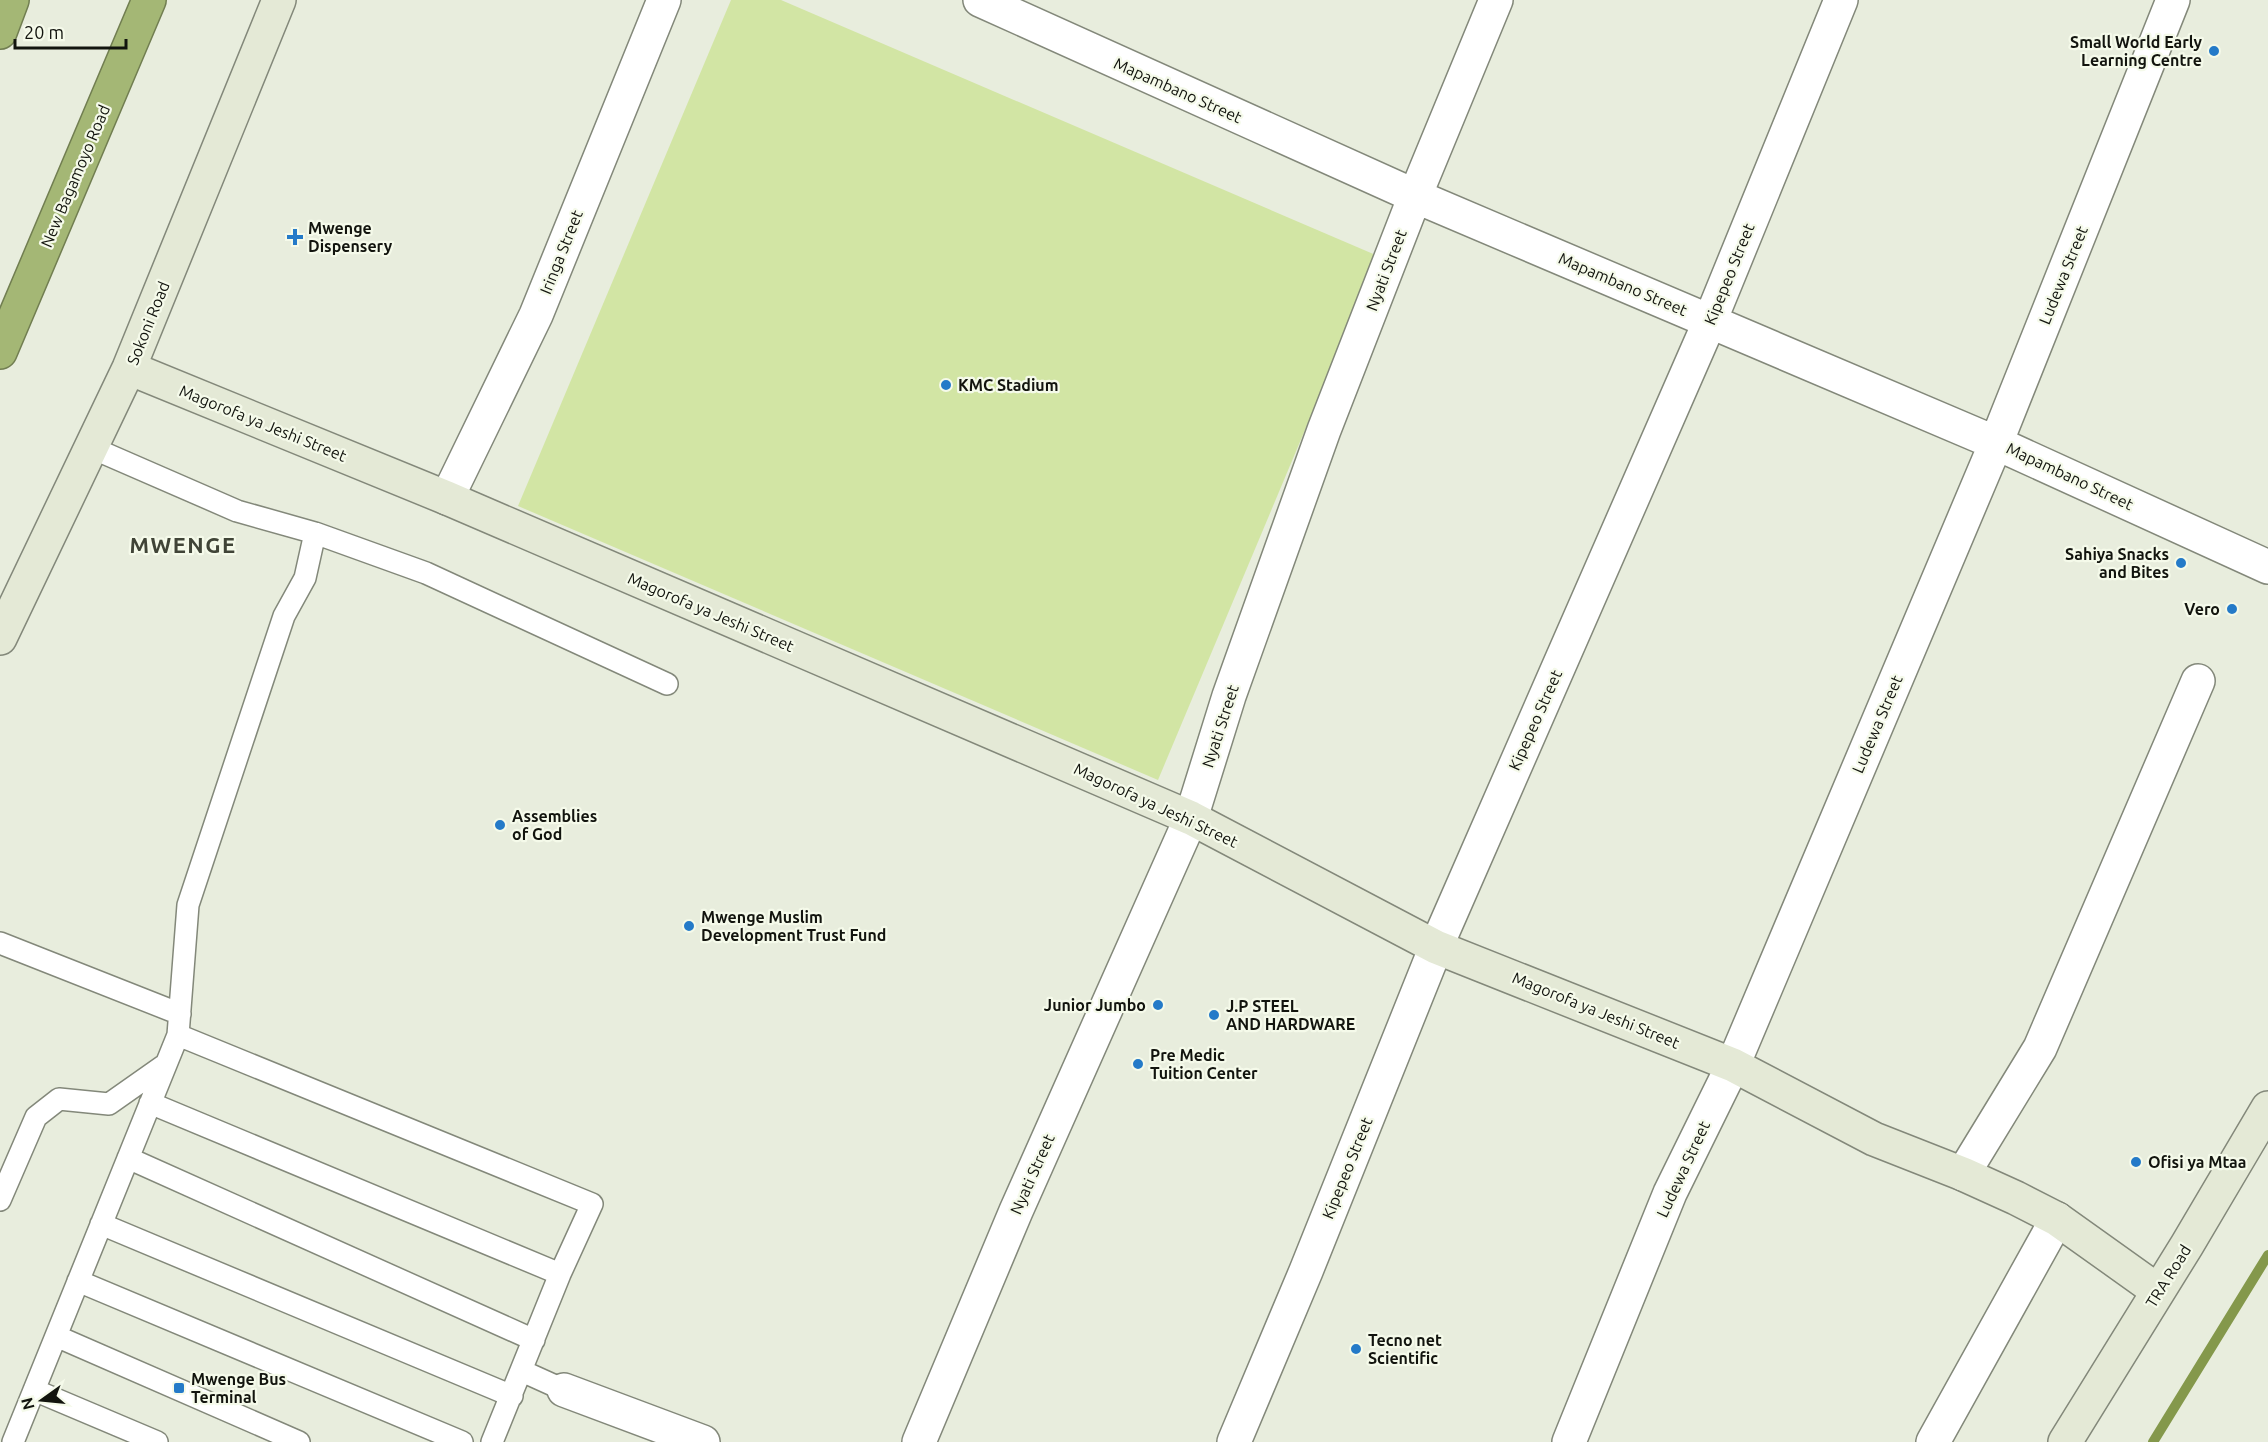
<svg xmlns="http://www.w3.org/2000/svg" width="2268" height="1442" font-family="Ubuntu,sans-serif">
<rect width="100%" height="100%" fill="#e8eddd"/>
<path fill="#d2e5a4" d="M731,0H781L1378,256L1158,780L518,506Z"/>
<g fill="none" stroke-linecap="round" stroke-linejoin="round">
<path stroke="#84984b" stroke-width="10" d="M2153,1442L2268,1255"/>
<g stroke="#83887a" stroke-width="24">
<path id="lane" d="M315,533L426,573L667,684
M0,943L180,1014
M178,1035L592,1204L560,1274L492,1442
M150,1103L560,1274
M128,1158L534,1340
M0,1200L36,1117L59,1099L109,1104L163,1066
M101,1224L512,1396
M78,1281L462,1442
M56,1336L299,1442
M522,1371L564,1390
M34,1390L157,1442
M13,1442L178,1035L188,905L284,616L305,578L315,533L237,511L90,447"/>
</g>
<g stroke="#83887a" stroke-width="36">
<path id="street" d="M980,0L1415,196L1996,443L2268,567
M447,498L536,315L664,0
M1963,1174L2040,1048L2198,681
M564,1390L703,1442
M919,1442L1016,1211L1191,818L1229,696L1324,430L1415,196L1496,0
M1234,1442L1306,1271L1436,947L1710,321L1841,0
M1569,1442L1670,1193L1733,1065L1996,443L2173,0
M1933,1442L2057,1219"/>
</g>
<g stroke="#83887a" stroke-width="36">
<path id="secondary" d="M129,368L447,498L1191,818L1436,947L1733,1065L1874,1139L1963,1174L2016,1198L2057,1219L2158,1291
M0,638L129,368L279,0
M2065,1442L2187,1245L2268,1108"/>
</g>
<g stroke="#717e51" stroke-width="36">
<path id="highway" d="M0,32L12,0
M0,352L149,0"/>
</g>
<use href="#lane" stroke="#fff" stroke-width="21"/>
<use href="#street" stroke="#fff" stroke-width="33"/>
<use href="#secondary" stroke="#e4e9d6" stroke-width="33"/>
<use href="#highway" stroke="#a4b775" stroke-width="33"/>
</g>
<g fill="#247ac8" stroke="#f5faea" stroke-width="2">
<circle cx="2214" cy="51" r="6"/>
<path d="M292 228h6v6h6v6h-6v6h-6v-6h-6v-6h6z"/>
<circle cx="946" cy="385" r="6"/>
<circle cx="2181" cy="563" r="6"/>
<circle cx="2232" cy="609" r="6"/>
<circle cx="500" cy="825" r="6"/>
<circle cx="689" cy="926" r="6"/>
<circle cx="1158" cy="1005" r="6"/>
<circle cx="1214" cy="1015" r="6"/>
<circle cx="1138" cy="1064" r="6"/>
<circle cx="2136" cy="1162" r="6"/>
<circle cx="1356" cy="1349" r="6"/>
<rect x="173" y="1382" width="12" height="12" rx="3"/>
</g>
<g text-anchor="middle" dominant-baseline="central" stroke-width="4.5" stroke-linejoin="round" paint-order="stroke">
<g font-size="16" font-weight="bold" fill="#12140e" stroke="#f5faea" text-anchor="start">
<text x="2202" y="42" text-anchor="end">Small World Early<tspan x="2202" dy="18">Learning Centre</tspan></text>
<text x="308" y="228">Mwenge<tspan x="308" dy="18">Dispensery</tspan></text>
<text x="958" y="385">KMC Stadium</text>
<text x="2169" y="554" text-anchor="end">Sahiya Snacks<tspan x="2169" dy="18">and Bites</tspan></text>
<text x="2220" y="609" text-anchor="end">Vero</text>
<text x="512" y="816">Assemblies<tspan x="512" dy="18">of God</tspan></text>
<text x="701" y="917">Mwenge Muslim<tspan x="701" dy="18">Development Trust Fund</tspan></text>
<text x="1146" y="1005" text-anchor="end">Junior Jumbo</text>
<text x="1226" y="1006">J.P STEEL<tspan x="1226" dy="18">AND HARDWARE</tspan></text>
<text x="1150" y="1055">Pre Medic<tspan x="1150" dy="18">Tuition Center</tspan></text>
<text x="2148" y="1162">Ofisi ya Mtaa</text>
<text x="1368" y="1340">Tecno net<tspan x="1368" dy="18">Scientific</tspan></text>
<text x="191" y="1379">Mwenge Bus<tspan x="191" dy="18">Terminal</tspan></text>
</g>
<g font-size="16" fill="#12140e" stroke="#f5faea">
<text transform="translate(1178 90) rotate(24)">Mapambano Street</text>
<text transform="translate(75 176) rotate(-67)">New Bagamoyo Road</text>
<text transform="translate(561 252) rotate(-68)">Iringa Street</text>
<text transform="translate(1386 270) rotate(-69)">Nyati Street</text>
<text transform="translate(1729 274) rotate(-68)">Kipepeo Street</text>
<text transform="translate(2063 275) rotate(-68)">Ludewa Street</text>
<text transform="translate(1623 284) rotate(23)">Mapambano Street</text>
<text transform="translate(148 323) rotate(-68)">Sokoni Road</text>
<text transform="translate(263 423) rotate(22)">Magorofa ya Jeshi Street</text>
<text transform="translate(2070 476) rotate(25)">Mapambano Street</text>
<text transform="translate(711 612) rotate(23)">Magorofa ya Jeshi Street</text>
<text transform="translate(1535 720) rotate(-66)">Kipepeo Street</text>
<text transform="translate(1877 724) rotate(-67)">Ludewa Street</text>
<text transform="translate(1220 726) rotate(-72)">Nyati Street</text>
<text transform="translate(1156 805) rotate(25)">Magorofa ya Jeshi Street</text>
<text transform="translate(1596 1010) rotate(22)">Magorofa ya Jeshi Street</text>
<text transform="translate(1347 1168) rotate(-68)">Kipepeo Street</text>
<text transform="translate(1683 1169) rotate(-65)">Ludewa Street</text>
<text transform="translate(1032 1174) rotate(-66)">Nyati Street</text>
<text transform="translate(2168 1276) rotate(-58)">TRA Road</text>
</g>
<g font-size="22" font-weight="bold" letter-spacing="1.5" fill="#404437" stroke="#f5faea">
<text x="183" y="544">MWENGE</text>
</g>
</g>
<g transform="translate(42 1400) rotate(255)" stroke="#f5faea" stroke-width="4.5" paint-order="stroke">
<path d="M0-4.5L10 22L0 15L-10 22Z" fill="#12140e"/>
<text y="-9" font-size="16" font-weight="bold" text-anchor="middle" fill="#12140e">N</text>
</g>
<path d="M15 39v9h111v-9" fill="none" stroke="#12140e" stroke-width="3"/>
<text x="24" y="39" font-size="18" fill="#12140e" stroke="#f5faea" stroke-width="4.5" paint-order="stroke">20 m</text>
</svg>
